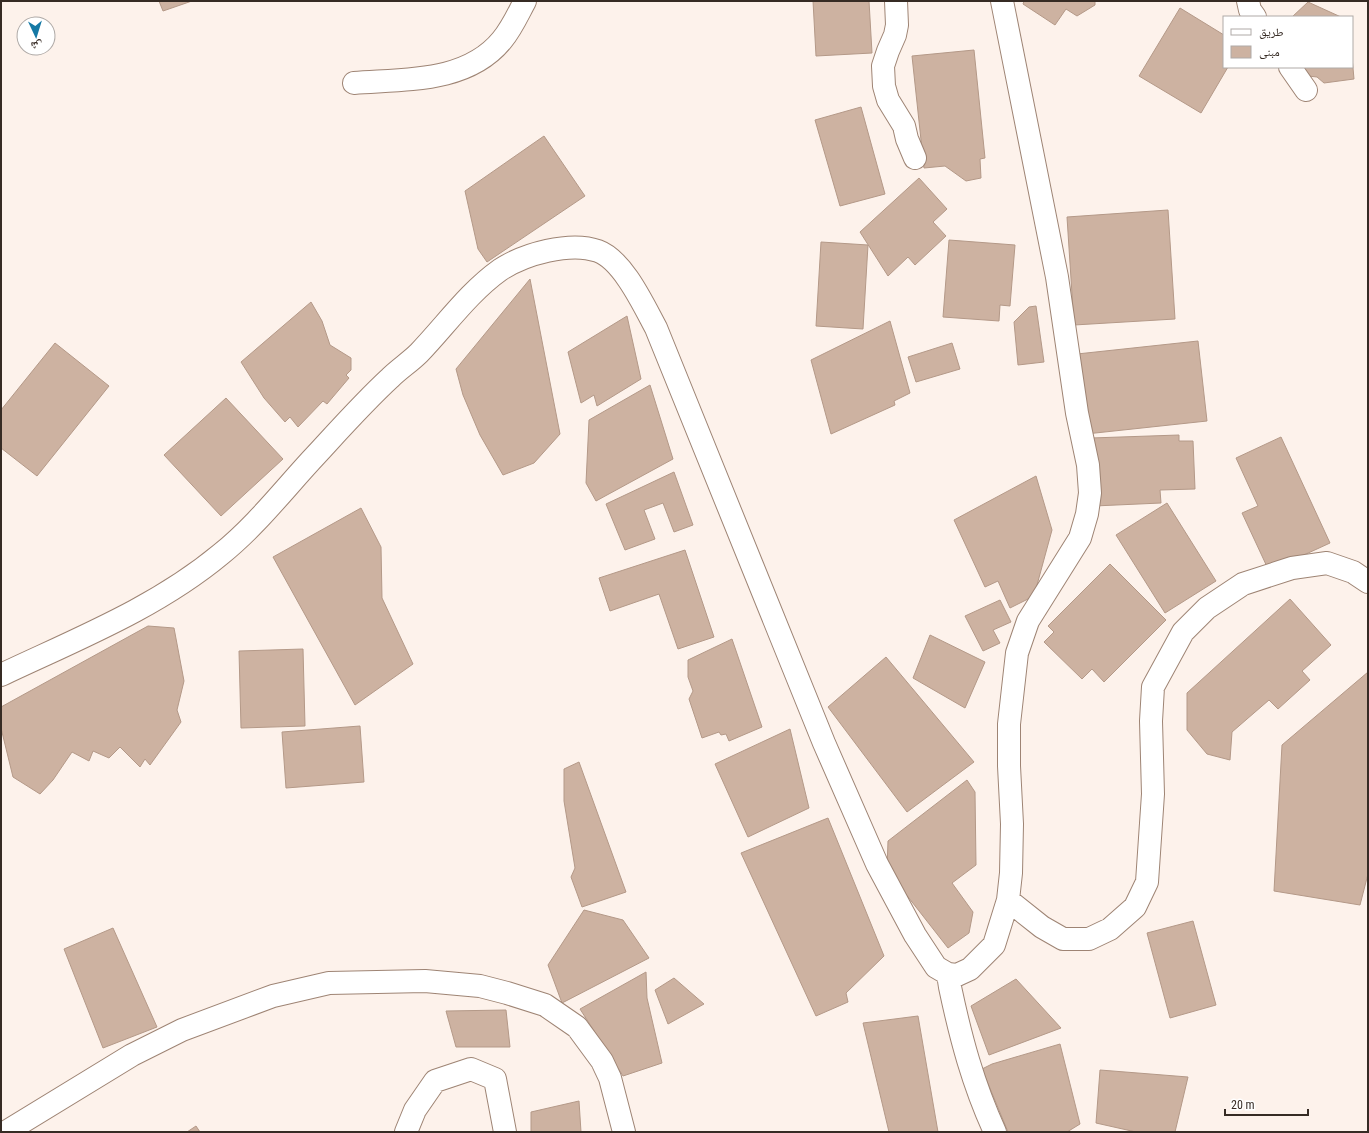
<svg xmlns="http://www.w3.org/2000/svg" width="1369" height="1133" font-family="'Roboto Condensed','Noto Naskh Arabic',sans-serif">
<rect width="100%" height="100%" fill="#fdf2eb"/>
<path fill="#cdb2a1" stroke="#b49988" d="M159,1H192L163,11Z
M813,1H869L872,53L816,56Z
M1024,1H1095V5L1077,16L1066,9L1055,25L1023,4Z
M1308,2L1341,17H1292Z
M1180,8L1224,35V67H1228L1201,113L1139,76Z
M974,50L985,158L980,159L981,178L966,181L945,166L924,168L912,56Z
M1352,57L1354,79L1324,83L1317,77L1308,76L1301,67H1352Z
M861,107L885,194L840,206L815,120Z
M544,136L585,196L487,262L478,249L465,191Z
M919,178L947,209L933,222L946,236L915,265L908,257L888,276L860,232Z
M1168,210L1175,319L1074,325L1067,217Z
M949,240L1015,245L1010,306L1000,305L999,321L943,317Z
M821,242L868,245L863,329L816,326Z
M530,279L560,434L534,463L503,475L480,435L463,395L456,369Z
M311,302L322,321L330,345L351,358V370L346,375L349,378L327,404L323,401L298,427L290,417L285,422L264,398L241,362Z
M1036,306L1044,362L1018,365L1014,322L1029,307Z
M627,316L641,379L597,406L594,395L581,403L568,352Z
M890,321L910,393L894,401L895,405L831,434L811,360Z
M1198,341L1207,421L1086,434L1077,354Z
M55,343L109,386L37,476L1,448V410Z
M952,343L960,369L916,382L908,357Z
M650,385L673,459L596,501L586,483L589,420Z
M226,398L283,459L221,516L164,455Z
M1179,435V441H1193L1195,489L1160,490L1161,503L1094,506L1091,438Z
M1281,437L1330,543L1269,571L1242,513L1258,506L1236,458Z
M674,472L693,525L674,532L663,503L644,510L655,539L625,550L606,504Z
M1036,476L1052,530L1034,596L1010,608L998,581L985,587L954,520Z
M1167,503L1216,581L1165,613L1116,535Z
M361,508L381,547L382,598L413,664L355,705L273,557Z
M685,550L714,637L678,649L659,594L610,611L599,578Z
M1110,564L1166,620L1104,682L1092,669L1082,679L1044,642L1054,632L1048,626Z
M1290,599L1331,645L1302,671L1310,680L1278,709L1269,700L1232,732L1230,760L1207,754L1187,730V693Z
M1000,600L1011,622L993,630L1000,643L983,651L965,616Z
M148,626L174,628L184,681L177,710L181,722L150,765L145,759L140,767L120,747L109,758L93,751L89,761L72,752L53,780L40,794L13,777L1,728V707Z
M930,635L985,662L965,708L913,678Z
M732,639L762,727L729,741L726,734L721,735L719,732L702,738L689,699L693,691L688,677V660Z
M303,649L305,726L241,728L239,651Z
M886,657L974,762L907,812L828,707Z
M1368,672V874L1360,905L1274,891L1282,745Z
M360,726L364,782L286,788L282,732Z
M790,729L809,808L748,837L715,764Z
M579,762L626,892L582,907L571,877L575,868L564,801V769Z
M967,780L975,792L976,865L952,883L973,912L969,933L948,948L887,870L888,841Z
M828,818L884,956L846,993L848,1002L816,1016L741,853Z
M584,910L623,920L649,958L562,1003L548,965Z
M1193,921L1216,1005L1170,1018L1147,933Z
M113,928L157,1027L103,1048L64,949Z
M646,972L647,998L662,1063L623,1076L580,1009Z
M674,978L704,1004L668,1024L655,990Z
M1016,979L1061,1028L989,1055L971,1006Z
M506,1010L510,1047H456L446,1011Z
M918,1016L938,1132H889L863,1023Z
M1060,1044L1080,1124L1067,1132H1008L982,1069L992,1064Z
M1100,1070L1188,1077L1175,1132H1136L1096,1123Z
M579,1101L581,1132H531V1112Z
M196,1126L200,1132H187Z"/>
<g fill="none" stroke-linecap="round" stroke-linejoin="round">
<g stroke="#9e8474" stroke-width="24">
<path id="minor" d="M896,1L897,25L895,35L888,51L883,66L884,86L888,100L904,126L907,139L915,158
M1248,1L1250,10L1255,17
M1290,67L1306,90
M354,83C405,79 467,83 502,40C512,28 518,14 525,1
M1,675C77,639 156,608 221,554C257,525 285,488 316,455C340,429 364,402 390,378C399,369 410,362 419,353C445,326 469,292 500,270C524,254 570,241 598,251C623,260 644,306 656,328L824,743L877,864L915,935L936,967L948,974L957,975L970,969L994,945L1008,900L1011,873L1012,824L1009,766V724L1017,653L1028,621L1080,538L1087,514L1090,493L1088,465L1077,413L1057,277L1002,1
M1008,900L1042,927L1063,939H1089L1110,929L1135,907L1147,882L1153,794L1151,721L1153,687L1183,632L1207,608L1243,584L1292,568L1327,563L1353,572L1368,582
M948,974L950,987C961,1039 973,1084 995,1132
M6,1132L132,1055L182,1030L273,996L329,983L425,981L480,986L507,993L545,1005L577,1027L602,1061L610,1078L624,1132
M406,1132L415,1110L435,1081L471,1069L495,1079L505,1132"/>
</g>
<use href="#minor" stroke="#fff" stroke-width="22"/>
</g>
<rect width="1369" height="1133" fill="none" stroke="#362b24" stroke-width="4"/>
<rect x="1223" y="16" width="130" height="52" fill="#ffffff" stroke="#afaaa7"/>
<rect x="1231" y="29" width="20" height="6" fill="#ffffff" stroke="#afaaa7"/>
<text x="1259" y="36" font-size="12" fill="#362b24">طريق</text>
<rect x="1231" y="46" width="20" height="12" fill="#cdb2a1" stroke="#afaaa7"/>
<text x="1259" y="56" font-size="12" fill="#362b24">مبنى</text>
<g transform="translate(36 36) rotate(176)"><circle r="19" fill="#ffffff" stroke="#afaaa7"/>
<path d="M0-3L7 15L0 10L-7 15Z" fill="#1579a5"/>
<text y="-6" font-size="11" font-weight="bold" text-anchor="middle" fill="#362b24">ش</text>
</g>
<path d="M1225 1109v6h83v-6" fill="none" stroke="#362b24" stroke-width="2"/>
<text x="1231" y="1109" font-size="12" fill="#362b24" stroke="#ffffff" stroke-width="3" paint-order="stroke">20 m</text>
</svg>
